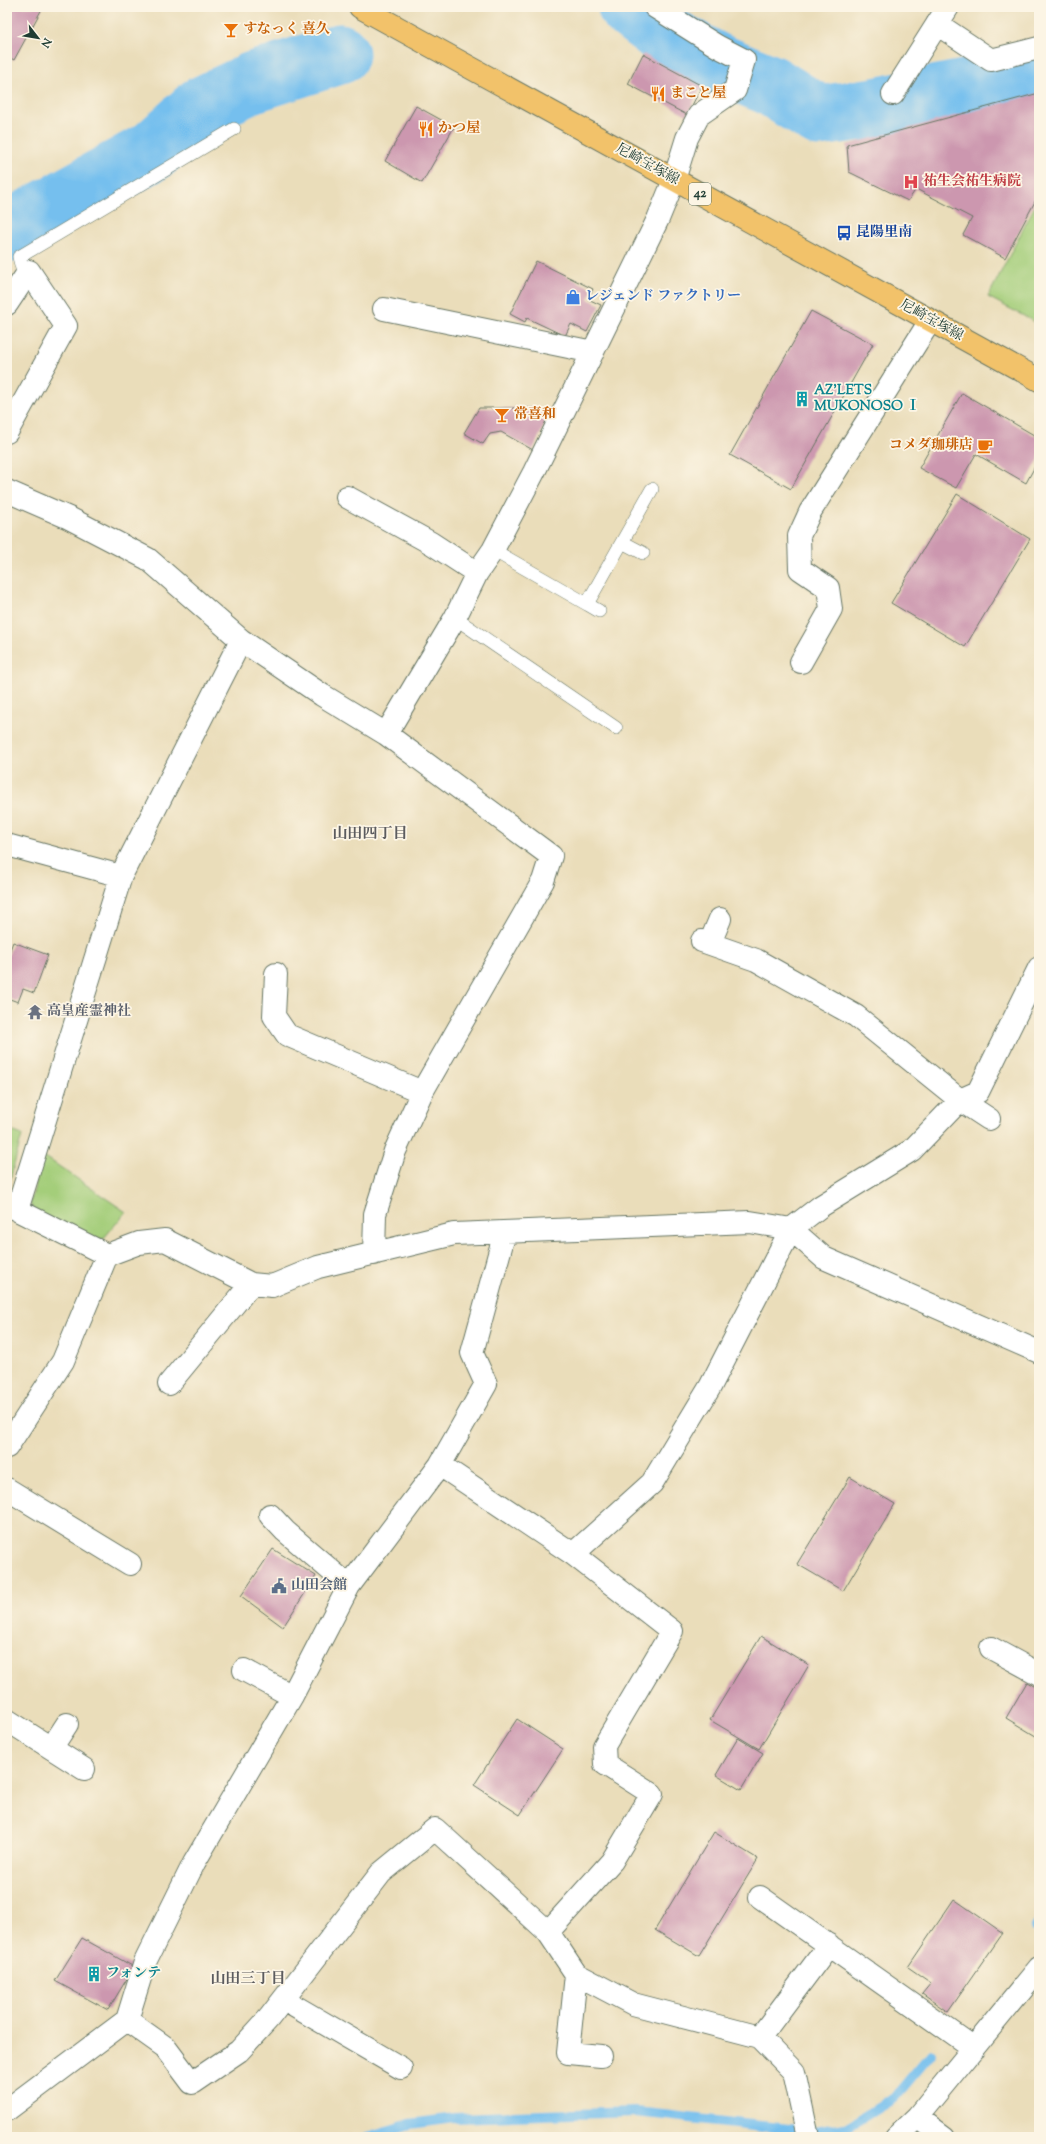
<svg xmlns="http://www.w3.org/2000/svg" width="1046" height="2144" font-family="'Sorts Mill Goudy','Noto Serif JP',serif">
<rect width="100%" height="100%" fill="#fcf5e5"/>
<filter id="ink" filterUnits="userSpaceOnUse"><feTurbulence type="fractalNoise" baseFrequency=".025" numOctaves="2"/><feDisplacementMap in="SourceGraphic" scale="8" xChannelSelector="R" yChannelSelector="G"/><feConvolveMatrix kernelMatrix="1 2 1 2 8 2 1 2 1" color-interpolation-filters="sRGB"/></filter>
<filter id="wash" filterUnits="userSpaceOnUse"><feTurbulence type="fractalNoise" baseFrequency=".012" numOctaves="4" result="noise"/><feDisplacementMap in="SourceGraphic" scale="16" xChannelSelector="R" yChannelSelector="G"/><feGaussianBlur stdDeviation="0.9" result="paint"/><feColorMatrix in="noise" values="0 0 0 0 0 0 0 0 0 0 0 0 0 0 0 0 0 1.4 0 .05"/><feComposite in="paint" operator="in"/></filter>
<g filter="url(#wash)">
<rect width="100%" height="100%" fill="#eaddba"/>
<path fill="#a4ce7a" stroke="#628657" d="M1039,198V324L988,297Z
M7,1129L22,1135L10,1180L7,1181Z
M44,1156L126,1212L103,1239L92,1240L33,1210L30,1203Z"/>
<g fill="none" stroke-linecap="round" stroke-linejoin="round">
<path stroke="#75bfee" stroke-width="10" d="M1035,1927L1039,1922
M367,2137L410,2124L455,2118L636,2112L816,2132L849,2126L894,2098L931,2054"/>
<path stroke="#75bfee" stroke-width="61" d="M628,7L663,34L716,63L770,85L819,116L875,108L1039,75
M7,232L154,150L201,107L253,82L339,54"/>
</g>
<g id="blocks">
<path fill="#cc97af" d="M7,7H43L14,60L7,56Z
M643,54L702,86L687,115L628,84Z
M1039,93V194L1005,258L963,235L972,218L916,189L908,201L849,172L847,145Z
M416,106L454,127L422,183L385,161Z
M536,261L593,289L588,299L601,305L587,332L571,324L565,336L527,318L525,322L510,314Z
M811,311L873,344L791,489L730,455Z
M962,393L1039,438V459L1026,483L976,454L956,488L919,468Z
M479,408H538L549,415L533,450L501,432L490,434L483,444L464,433Z
M957,494L1030,539L965,647L891,603Z
M13,942L48,955L34,993L23,989L18,1002L7,998V958Z
M850,1477L895,1504L843,1591L797,1564Z
M273,1549L316,1576L283,1627L241,1596Z
M761,1636L809,1665L759,1749L710,1720Z
M1027,1682L1039,1689V1738L1006,1718Z
M517,1719L563,1749L520,1815L474,1785Z
M738,1738L763,1753L741,1790L716,1775Z
M714,1832L758,1859L699,1956L655,1930Z
M954,1899L1003,1933L948,2012L922,1994L931,1983L908,1967Z
M82,1938L134,1967L108,2010L55,1981Z"/>
</g>
</g>
<g filter="url(#ink)">
<use href="#blocks" fill-opacity="0" stroke="#667563" stroke-width="1"/>
<g fill="none" stroke-linecap="round" stroke-linejoin="round">
<g stroke="#667563" stroke-width="14">
<path id="lane" d="M24,276L19,257L234,129
M622,542L643,553
M493,550L587,604L652,489
M587,604L599,611
M455,618L616,728"/>
</g>
<g stroke="#667563" stroke-width="24">
<path id="street" d="M937,24L991,60L1039,48
M893,94L948,7
M7,304L29,271L66,326L7,432
M384,309L593,352
M7,491L69,518L148,559L241,640L322,695L386,734L551,856L543,881L422,1092L395,1151L375,1214L374,1254
M347,497L431,543L477,573
M801,662L831,609L828,588L800,569L799,536L810,512L930,321
M386,734L455,618L477,573L493,550L534,472L658,219L674,180L687,138L699,115L735,90L744,60L717,46L655,7
M7,845L121,876
M702,941L756,960L856,1016L960,1100L989,1119
M710,943L720,919
M276,974L274,1016L287,1035L422,1092
M7,1205L107,1255
M17,1210L121,876L241,640
M169,1384L251,1284
M7,1447L63,1361L107,1255L139,1243L165,1240L251,1284L272,1286L318,1267L454,1234L750,1222L791,1229L824,1258L1039,1352
M440,1465L573,1554L672,1631L604,1746L605,1764L652,1794L612,1861L548,1932
M7,1489L130,1564
M270,1515L285,1531L349,1586
M573,1554L652,1483L710,1387L791,1229L821,1206L912,1150L960,1100L978,1092L1039,968
M991,1648L1039,1674
M244,1670L292,1696
M7,1720L84,1769
M52,1747L67,1724
M760,1897L974,2048
M576,1974L568,2053L601,2056
M284,2000L401,2068
M127,2020L165,2047L192,2083L239,2051L269,2018L381,1873L435,1829L548,1932L576,1974L633,2004L760,2037L794,2072L808,2137
M760,2037L829,1945
M7,2110L127,2020L145,1962L194,1863L292,1696L349,1586L440,1465L486,1384L472,1353L505,1232
M917,2117L944,2137
M896,2137L917,2117L1039,1968"/>
</g>
<g stroke="#667563" stroke-width="24">
<path id="primary" d="M360,7L1039,380"/>
</g>
<use href="#lane" stroke="#fff" stroke-width="13"/>
<use href="#street" stroke="#fff" stroke-width="22"/>
<use href="#primary" stroke="#f2c26a" stroke-width="22"/>
</g>
</g>
<defs>
<g id="bar-bare" transform="scale(1.2)"><path d="M-6-5H6L.8 .8V4.5H3.5V6h-7V4.5H-.8V.8Z" fill="#e8710a" stroke="#fcf5e5" stroke-width="2.5" paint-order="stroke"/></g>
<g id="restaurant-bare" transform="scale(1.2)"><path d="M-5-6h1v4h1v-4h1v4h1v-4h1v5L-1.5 .5V6h-2V.5L-5-1ZM5-6V6H3V1.5H1.5Q1.5-4 5-6Z" fill="#e8710a" stroke="#fcf5e5" stroke-width="2.5" paint-order="stroke"/></g>
<g id="hospital-bare" transform="scale(1.2)"><path d="M-5-5h3v3.5h4V-5h3V5h-3V1.5h-4V5h-3Z" fill="#e0444e" stroke="#fcf5e5" stroke-width="2.5" paint-order="stroke"/></g>
<g id="bus-bare" transform="scale(1.2)"><path d="M-5-6H5V4H4V6H2V4H-2V6H-4V4H-5ZM-3.5-4V0h7V-4ZM-3.5 1.2v1.5H-2V1.2ZM2 1.2v1.5H3.5V1.2Z" fill="#1a4fb4" stroke="#fcf5e5" stroke-width="2.5" paint-order="stroke"/></g>
<g id="shop-bare" transform="scale(1.2)"><path d="M-5-2.5h2.3a2.7 3.5 0 0 1 5.4 0H5L5.5 6h-11ZM-1.5-2.5h3a1.5 2.3 0 0 0-3 0Z" fill="#3f7fe0" stroke="#fcf5e5" stroke-width="2.5" paint-order="stroke"/></g>
<g id="building-bare" transform="scale(1.2)"><path d="M-4-6H4V6H1V3H-1V6H-4ZM-2.5-4.3h1.7v1.8h-1.7ZM.8-4.3h1.7v1.8H.8ZM-2.5-1h1.7V.8h-1.7ZM.8-1h1.7V.8H.8Z" fill="#0f9aa8" stroke="#fcf5e5" stroke-width="2.5" paint-order="stroke"/></g>
<g id="cafe-bare" transform="scale(1.2)"><path d="M-5.5-4.5H6V0H3Q3 3.5 0 3.5H-2.5Q-5.5 3.5-5.5 0ZM3-3.2v2h1.7v-2ZM-6 4.5H4V6H-6Z" fill="#e8710a" stroke="#fcf5e5" stroke-width="2.5" paint-order="stroke"/></g>
<g id="temple-bare" transform="scale(1.2)"><path d="M0-6L5-2H3V0L6.5 2.5H4V6H1.5V3h-3V6H-4V2.5H-6.5L-3 0V-2H-5Z" fill="#6b7280" stroke="#fcf5e5" stroke-width="2.5" paint-order="stroke"/></g>
<g id="civic-bare" transform="scale(1.2)"><path d="M-.6-6.5H3V-4.5H.6V-3L4-1V1h2V6H-6V1h2V-1L-.6-3ZM-1.2 2.5V6h2.4V2.5Z" fill="#5c6f8a" stroke="#fcf5e5" stroke-width="2.5" paint-order="stroke"/></g>
</defs>
<g fill-rule="evenodd">
<use href="#bar-bare" x="231" y="30"/>
<use href="#restaurant-bare" x="658" y="94"/>
<use href="#restaurant-bare" x="426" y="129"/>
<use href="#hospital-bare" x="911" y="182"/>
<use href="#bus-bare" x="844" y="233"/>
<use href="#shop-bare" x="573" y="297"/>
<use href="#building-bare" x="802" y="399"/>
<use href="#bar-bare" x="502" y="415"/>
<use href="#cafe-bare" x="985" y="446"/>
<use href="#temple-bare" x="35" y="1012"/>
<use href="#civic-bare" x="279" y="1586"/>
<use href="#building-bare" x="94" y="1974"/>
</g>
<g text-anchor="middle" dominant-baseline="central" stroke-width="3.5" stroke-linejoin="round" paint-order="stroke">
<rect fill="#fcf5e5" stroke="#617469" stroke-width="1" x="689" y="183" width="22" height="22" rx="3"/>
<g font-size="13" font-weight="bold" fill="#1f3d34">
<text x="700" y="194">42</text>
</g>
<g font-size="14" font-weight="bold" fill="#c56008" stroke="#fcf5e5" text-anchor="start">
<text x="243" y="30">すなっく 喜久</text>
<text x="670" y="94">まこと屋</text>
<text x="438" y="129">かつ屋</text>
<text x="514" y="415">常喜和</text>
<text x="973" y="446" text-anchor="end">コメダ珈琲店</text>
</g>
<g font-size="14" fill="#1f3d34" stroke="#fcf5e5">
<text transform="translate(647 165) rotate(29)">尼崎宝塚線</text>
<text transform="translate(931 321) rotate(29)">尼崎宝塚線</text>
</g>
<g font-size="14" font-weight="bold" fill="#be3a42" stroke="#fcf5e5" text-anchor="start">
<text x="923" y="182">祐生会祐生病院</text>
</g>
<g font-size="14" font-weight="bold" fill="#164399" stroke="#fcf5e5" text-anchor="start">
<text x="856" y="233">昆陽里南</text>
</g>
<g font-size="14" font-weight="bold" fill="#366cbe" stroke="#fcf5e5" text-anchor="start">
<text x="585" y="297">レジェンド ファクトリー</text>
</g>
<g font-size="14" font-weight="bold" fill="#0d838f" stroke="#fcf5e5" text-anchor="start">
<text x="814" y="391">AZ'LETS<tspan x="814" dy="16">MUKONOSO Ⅰ</tspan></text>
<text x="106" y="1974">フォンテ</text>
</g>
<g font-size="14" font-weight="bold" fill="#5b616d" stroke="#fcf5e5" text-anchor="start">
<text x="47" y="1012">高皇産霊神社</text>
</g>
<g font-size="14" font-weight="bold" fill="#4e5e75" stroke="#fcf5e5" text-anchor="start">
<text x="291" y="1586">山田会館</text>
</g>
<g font-size="15" font-weight="bold" fill="#5c5c5f" stroke="#fcf5e5">
<text x="370" y="834">山田四丁目</text>
<text x="248" y="1979">山田三丁目</text>
</g>
</g>
<rect width="1046" height="2144" fill="none" stroke="#fcf5e5" stroke-width="24"/>
<g transform="translate(38 38) rotate(121)" stroke="#fcf5e5" stroke-width="3" paint-order="stroke">
<path d="M0-3L7 15L0 10L-7 15Z" fill="#1f3d34"/>
<text y="-6" font-size="11" font-weight="bold" text-anchor="middle" fill="#1f3d34">N</text>
</g>
</svg>
